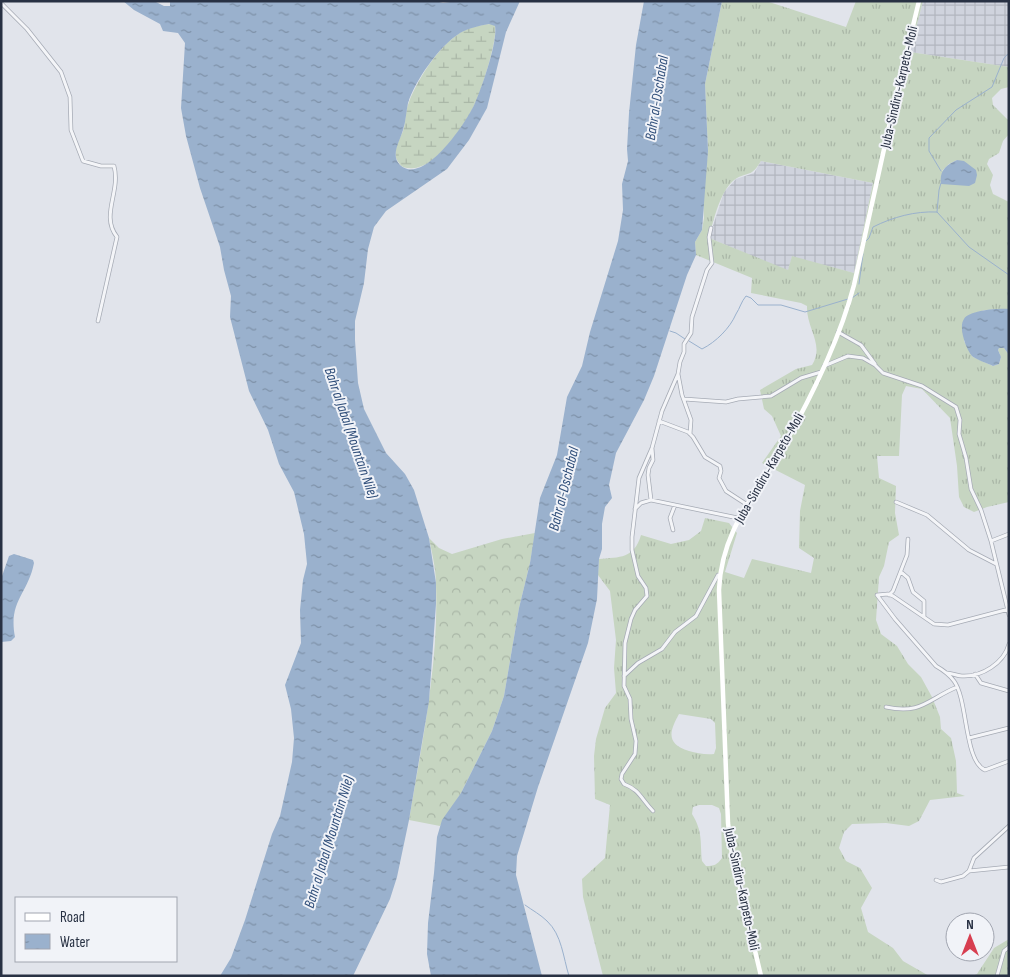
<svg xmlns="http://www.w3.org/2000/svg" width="1010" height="977" font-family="'Sofia Sans Condensed',sans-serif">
<defs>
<pattern id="industrial-grid" width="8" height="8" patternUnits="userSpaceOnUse" patternTransform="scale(1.25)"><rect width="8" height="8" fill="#cfd3dd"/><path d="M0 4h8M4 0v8" fill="none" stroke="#b2b6bf"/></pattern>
<pattern id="grass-tufts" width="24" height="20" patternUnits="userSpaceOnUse" patternTransform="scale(1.25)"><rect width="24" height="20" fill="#c6d5c1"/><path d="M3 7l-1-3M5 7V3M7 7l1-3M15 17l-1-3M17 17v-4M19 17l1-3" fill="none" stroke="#aab7a7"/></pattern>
<pattern id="forest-crowns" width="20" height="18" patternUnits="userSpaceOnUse" patternTransform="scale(1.25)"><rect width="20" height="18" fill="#c6d5c1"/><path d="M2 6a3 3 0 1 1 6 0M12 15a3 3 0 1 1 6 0" fill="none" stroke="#aab7a7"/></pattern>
<pattern id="wetland-marsh" width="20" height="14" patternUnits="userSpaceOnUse" patternTransform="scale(1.25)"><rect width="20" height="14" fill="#c6d5c1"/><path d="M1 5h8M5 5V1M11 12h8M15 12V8" fill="none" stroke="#aab7a7"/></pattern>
<pattern id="water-ripples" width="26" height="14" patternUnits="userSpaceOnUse" patternTransform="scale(1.25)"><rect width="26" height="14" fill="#9ab1cd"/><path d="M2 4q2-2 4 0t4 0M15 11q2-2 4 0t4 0" fill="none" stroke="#7e91a8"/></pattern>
</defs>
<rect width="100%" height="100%" fill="#e1e4eb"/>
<path fill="url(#industrial-grid)" d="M923,1H1009V67L910,52Z
M761,161L873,183L854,273L792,257L788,271L709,238L724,192L736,179L754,173Z"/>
<path fill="url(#grass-tufts)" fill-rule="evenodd" d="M722,1H766L846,27L856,1H923L910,52L1009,67V87L1001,89L992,98L993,105L1009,121V134L1003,141L999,153L989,159L987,164L993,175L990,185L993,194L1009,202V309L985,310L975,313L964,341L973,357L993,366L999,364L1001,357L998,350L999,348H1004L1009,355V502L987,507L974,512L964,507L959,497L957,466L950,418L922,389L906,386L902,395L899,456H877L879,478L896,486L895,513L899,535L889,542L884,566L879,577L876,620L881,634L897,646L908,664L921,677L932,697L940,717L941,729L951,738L956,761L957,793L965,796L930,800L919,821L909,826L886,823L852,824L844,832L839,848L846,861L860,868L872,888L861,908L868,932L893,948L903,961L929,976H603L583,897L582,879L605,858L610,805L595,799L594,756L596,739L605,708L616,693L614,668L616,640L610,591L598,575L599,559C620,557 634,559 641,535L671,544L689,540L701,531L705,518L729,523L737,533L725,572L744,578L752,559L811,573L814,558L799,548L800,511L805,485L762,463L781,436L772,416L764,409L760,390L796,369L812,365C825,345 806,328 807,306L801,303L751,293L752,278L696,255L695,242L702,230L704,218L703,198L708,151L705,84ZM957,160L969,166L942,171L949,164ZM761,161L873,183L854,273L792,256L788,270L709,238C713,221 721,187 737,178C751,171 751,177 761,161ZM679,714L711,719L715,723L716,748L714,754C705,755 697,753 689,751C666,744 669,732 679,714ZM699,805H712L719,808L721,814L722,858C717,865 714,866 706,866L702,861C700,841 703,832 692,814L693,807Z
M1009,939V976H972L977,974L994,948Z"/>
<path fill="url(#forest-crowns)" d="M535,533L530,563L519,608L504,696L492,731L461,793L440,826L409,820C422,742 439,663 436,584C436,569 432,553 429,538L439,548L452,554L502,539Z"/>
<path fill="url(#wetland-marsh)" d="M493,24L495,26C498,39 481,92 474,106C464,126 434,172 409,168C405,168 401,167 399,163C391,153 399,141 403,131C406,122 405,111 409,102C418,78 443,39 467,29C475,26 485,24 493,24Z"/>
<path fill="url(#water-ripples)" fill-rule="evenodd" d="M123,1H154L164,6H170V1H435L443,3L457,1H520L506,32L487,108L469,140L447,169L386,211L374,227L368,249L364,283L355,321V340L358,383L364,409L386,453L405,474L414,490L429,538L436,583V604L429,701L409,820L397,877L390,899L353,976H220L231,958L245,920L272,834L280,816L292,762L294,738L291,709L285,685L301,643L300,610L303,580L307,564L304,534L294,492L279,464L268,430L249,391L230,317L231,296L224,270L220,247L200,188L186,136L181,108L185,43L178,33L163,31L160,24L134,10ZM489,24L495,26C498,41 482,87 475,103C468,120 424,187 400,165C390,155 400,141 403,130C406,121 406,112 408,103C415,81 439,46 460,33C469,28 478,26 489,24Z
M644,1H722L705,84L708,151L702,230L695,242L696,255L687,275L654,376L644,400L616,453L609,485L612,498L605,507L602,524V549L599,559L597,599L588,643L538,787L517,856L516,875L542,976H431L427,954L428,923L434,873L437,837L442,820L461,793L492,731L504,696L519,608L530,563L540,498L557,455L567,397L582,366L590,332L618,241L623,210L622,184L628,161L627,149L629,113L636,45Z
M957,160L964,161L976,170L977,175L975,183L969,186L941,184C939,171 946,165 957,160Z
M1009,309V355L1004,348H999L998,350L1001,357L999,364L993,366C989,364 975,359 972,356C966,349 958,327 964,319C969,310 999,308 1009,309Z
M14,554L33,560L34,563C28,594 8,601 15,637L11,641L1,642V579L9,556Z"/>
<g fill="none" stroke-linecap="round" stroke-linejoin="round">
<path stroke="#9ab1cd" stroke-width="1" d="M941,171L929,151V138L956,110L992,87L1004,58L1009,53
M937,212L939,190L941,183
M866,241L869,238L873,227C893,217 915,211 937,212L969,247L1009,275
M859,284L863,254
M852,298L859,293
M670,331L676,333L685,339
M689,341L702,349C716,342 730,328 736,314C740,308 741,302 746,296L751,298L758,305H781L805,312L848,299
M525,905C532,910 541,915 547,921C562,935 563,957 569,976"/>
<g stroke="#a6abb5" stroke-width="4.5">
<path id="minor" d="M1,3L27,29L61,72L70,97L71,130L83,161L101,166H114C121,192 100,215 117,237L98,321
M838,332L861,345L875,364
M824,366L848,356L863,358L875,365L883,373L922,386L956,407L960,420L959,434L966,458L971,489L981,510L991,541L1009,615
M678,374L682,395L691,420L690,434
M684,399L726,402L738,399L771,396L801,378L821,372
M659,421L688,432L693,437L705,457L720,466L721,471L719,478L726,491L746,504
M651,500L648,475L649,468L653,460L652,448
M896,502L927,515L969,550L996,564
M635,509L641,503L651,500L738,518
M673,530L670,518L675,505
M991,541L1009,534
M901,572L908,578L913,592L924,601V617
M889,595L893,591L907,555L908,539
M1009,609L948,625L934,624L893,596L888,594L877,595L895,619L936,666C943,670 949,674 954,681C968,700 964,761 985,770L1009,761
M947,673C952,673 957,676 962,676C982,677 1004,663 1009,644
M975,674L981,683L1009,691
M624,676L638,663L662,649L675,632L696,616L718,575
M886,707C921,715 928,699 957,687
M969,738L1009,728
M653,811C641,799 640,790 624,784L621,779L622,774L635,754L636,741L631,719L630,699L624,686L625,643L631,619L635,610L647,596L646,588L638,576L632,550V537L639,478L652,448L662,411L678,374L680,362L684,352V344L691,333L692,317L707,270L712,263L709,237L711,228
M969,871L1009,867
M936,880L941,882L963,876L969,871L974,858L1009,826
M997,976L1004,951L1009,947"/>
</g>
<use href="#minor" stroke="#f4f5f8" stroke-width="3"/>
<path stroke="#fff" stroke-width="4.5" d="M761,976L732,854L728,823L719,590C721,533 754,496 782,449C811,398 839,342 854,285L894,104L919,1"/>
</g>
<g text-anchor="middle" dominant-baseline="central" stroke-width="4" stroke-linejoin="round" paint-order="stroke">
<g font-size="14" fill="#283143" stroke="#f1f3f8">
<text transform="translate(899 87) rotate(-77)">Juba-Sindiru-Karpeto-Moli</text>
<text transform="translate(769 468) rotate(-60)">Juba-Sindiru-Karpeto-Moli</text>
<text transform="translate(742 889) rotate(78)">Juba-Sindiru-Karpeto-Moli</text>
</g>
<g font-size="15" font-style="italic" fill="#2f4e7a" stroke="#f1f3f8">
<text transform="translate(657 98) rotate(-81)">Bahr al-Dschabal</text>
<text transform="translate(351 433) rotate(71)">Bahr al Jabal (Mountain Nile)</text>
<text transform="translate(564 489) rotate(-76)">Bahr al-Dschabal</text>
<text transform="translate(329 842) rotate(-73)">Bahr al Jabal (Mountain Nile)</text>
</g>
</g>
<rect width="1010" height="977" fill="none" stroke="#283143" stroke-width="5"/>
<rect x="15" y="897" width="162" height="65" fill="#f1f3f8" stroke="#a1a5b0"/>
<rect x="25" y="913" width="25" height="8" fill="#ffffff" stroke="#a1a5b0"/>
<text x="60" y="922" font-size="15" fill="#283143">Road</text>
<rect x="25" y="934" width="25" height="15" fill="url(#water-ripples)" stroke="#a1a5b0"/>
<text x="60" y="947" font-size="15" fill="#283143">Water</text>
<g transform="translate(970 937)"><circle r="24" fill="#f1f3f8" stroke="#a1a5b0"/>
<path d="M0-4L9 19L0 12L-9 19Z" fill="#d73e50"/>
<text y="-8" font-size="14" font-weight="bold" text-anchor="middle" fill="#283143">N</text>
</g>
</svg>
